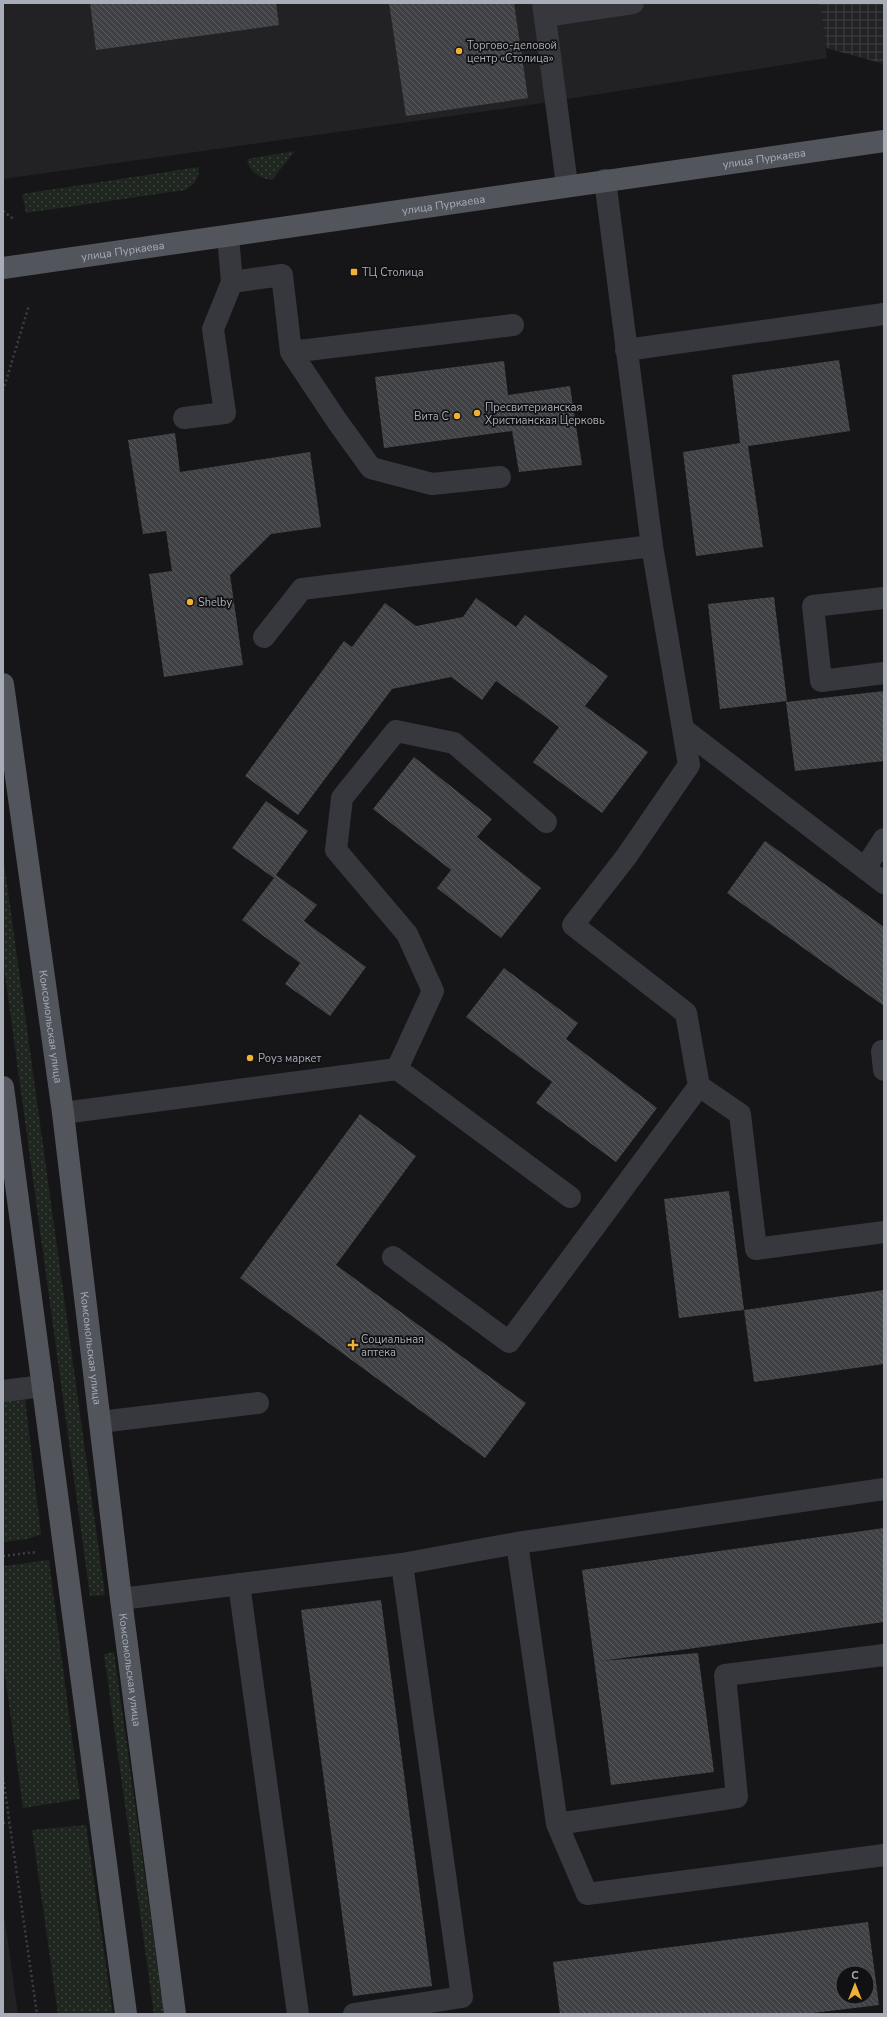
<svg xmlns="http://www.w3.org/2000/svg" width="887" height="2017" font-family="'Nunito Sans',sans-serif">
<defs>
<pattern id="industrial-grid" width="8" height="8" patternUnits="userSpaceOnUse"><rect width="8" height="8" fill="#222225"/><path d="M0 4h8M4 0v8" fill="none" stroke="#3f3f43"/></pattern>
<pattern id="grass-dots" width="8" height="8" patternUnits="userSpaceOnUse"><rect width="8" height="8" fill="#1e261f"/><path d="M2 2h.1M6 6h.1" fill="none" stroke="#3c433d" stroke-width="1.8" stroke-linecap="round"/></pattern>
<pattern id="building-back-hatch" width="6" height="6" patternUnits="userSpaceOnUse"><rect width="6" height="6" fill="#404145"/><path d="M-1 5l2 2M0 0l6 6M5-1l2 2" fill="none" stroke="#595a5e"/></pattern>
</defs>
<rect width="100%" height="100%" fill="#161618"/>
<path fill="#222225" d="M3,3H820L827,58L536,104L3,179Z
M3,1907L18,2014H3Z"/>
<path fill="url(#industrial-grid)" d="M820,3H884V64L826,48Z"/>
<path fill="url(#grass-dots)" d="M295,151L272,180C259,178 249,172 247,159Z
M199,167C199,178 195,185 185,190L26,213L22,194Z
M3,855L105,1595L90,1596L3,960Z
M25,1398L41,1534L28,1539L3,1542V1400Z
M49,1560L80,1799L23,1808L3,1660V1566Z
M114,1652L164,2014H154L104,1654Z
M86,1825L113,2014H58L32,1830Z"/>
<path fill="url(#building-back-hatch)" fill-rule="evenodd" d="M90,3H276L279,25L96,50Z
M389,3H514L528,98L406,116Z
M839,360L850,431L748,446L763,547L696,556L683,452L740,443L732,375Z
M504,361L508,395L570,386L582,465L519,472L512,431L384,448L375,377Z
M175,433L180,472L310,452L321,527L271,534L230,575L243,665L164,677L149,574L172,571L166,531L143,534L128,440Z
M774,597L787,701L720,709L708,604Z
M476,598L516,627L525,615L608,676L585,706L648,752L602,813L533,762L559,727L496,681L482,700L451,677L392,689L298,815L245,776L344,641L352,647L385,603L416,626L463,617Z
M884,691V761L795,771L786,702Z
M414,757L492,819L477,837L541,888L501,938L437,888L451,870L373,809Z
M266,801L308,831L276,875L317,905L304,921L366,967L330,1016L285,984L300,963L242,920L274,878L232,848Z
M765,841L884,927V1006L727,893Z
M504,968L578,1023L566,1039L657,1108L616,1162L536,1103L552,1082L466,1017Z
M360,1114L416,1156L336,1265L526,1403L485,1458L240,1278Z
M729,1191L744,1310L679,1318L664,1199Z
M884,1290V1364L754,1382L744,1310Z
M884,1528V1622L601,1661L698,1653L714,1772L611,1785L582,1570Z
M381,1600L432,1986L353,1996L301,1610Z
M868,1922L879,2005L805,2014H560L553,1962ZM843,1973H867V1997H843Z"/>
<g fill="none" stroke-linecap="round" stroke-linejoin="round">
<path stroke="#3d3f44" stroke-width="2.5" stroke-dasharray="2 3" stroke-linecap="butt" d="M3,211L15,220
M3,391L29,305
M3,1556L36,1552
M3,1777L37,2014
M3,1823H9"/>
<path stroke="#37383d" stroke-width="22" d="M543,3L567,185
M545,16L633,3
M605,180L652,546L689,765L626,857L573,925L686,1013L699,1086L740,1114L756,1249L884,1232
M232,282L282,275L291,352L513,325
M626,350L884,314
M291,352L337,421L371,468L432,484L500,477
M184,418L225,413L213,329L232,282L228,237
M884,598L813,606L821,681L884,673
M264,637L302,589L652,546
M683,729L884,883
M546,822L454,743L396,731L342,798L336,850L407,934L433,991L397,1069L570,1197
M865,868L884,839
M882,1051L884,1070
M63,1113L397,1069
M393,1257L509,1342L699,1086
M3,1391L43,1386
M100,1422L258,1403
M517,1543L557,1824L587,1894L884,1855
M239,1584L298,2014
M121,1599L402,1564L517,1543L884,1489
M557,1824L737,1797L725,1675L884,1655
M354,2014L462,1997L402,1564"/>
<g stroke="#53555c" stroke-width="22">
<path id="s1" d="M3,268L884,141"/>
<path id="s2" d="M3,684L63,1113L121,1599L175,2014"/>
<path d="M3,1087L126,2014"/>
</g>
</g>
<g fill="#f2b134" stroke="#111113" stroke-width="1.5">
<circle cx="459" cy="51" r="4"/>
<rect x="350" y="268" width="8" height="8" rx="2"/>
<circle cx="477" cy="413" r="4"/>
<circle cx="457" cy="416" r="4"/>
<circle cx="190" cy="602" r="4"/>
<circle cx="250" cy="1058" r="4"/>
<path d="M351 1339h4v4h4v4h-4v4h-4v-4h-4v-4h4z"/>
</g>
<g text-anchor="middle" dominant-baseline="central" stroke-width="3.5" stroke-linejoin="round" paint-order="stroke">
<g font-size="11" fill="#a8adb8" stroke="#111113" text-anchor="start">
<text x="467" y="45">Торгово-деловой<tspan x="467" dy="13">центр «Столица»</tspan></text>
<text x="362" y="272">ТЦ Столица</text>
<text x="485" y="407">Пресвитерианская<tspan x="485" dy="13">Христианская Церковь</tspan></text>
<text x="449" y="416" text-anchor="end">Вита С</text>
<text x="198" y="602">Shelby</text>
<text x="258" y="1058">Роуз маркет</text>
<text x="361" y="1339">Социальная<tspan x="361" dy="13">аптека</tspan></text>
</g>
<g font-size="11" fill="#a8adb8" stroke="#111113">
<text stroke="none"><textPath href="#s1" startOffset="769">улица Пуркаева</textPath></text>
<text stroke="none"><textPath href="#s1" startOffset="445">улица Пуркаева</textPath></text>
<text stroke="none"><textPath href="#s1" startOffset="121">улица Пуркаева</textPath></text>
<text stroke="none"><textPath href="#s2" startOffset="346">Комсомольская улица</textPath></text>
<text stroke="none"><textPath href="#s2" startOffset="670">Комсомольская улица</textPath></text>
<text stroke="none"><textPath href="#s2" startOffset="994">Комсомольская улица</textPath></text>
</g>
</g>
<rect width="887" height="2017" fill="none" stroke="#a8adb8" stroke-width="8"/>
<g transform="translate(855 1985)"><circle r="19" fill="#111113" stroke="#4d4f55"/>
<path d="M0-3L7 15L0 10L-7 15Z" fill="#f2b134"/>
<text y="-6" font-size="11" font-weight="bold" text-anchor="middle" fill="#a8adb8">С</text>
</g>
</svg>
